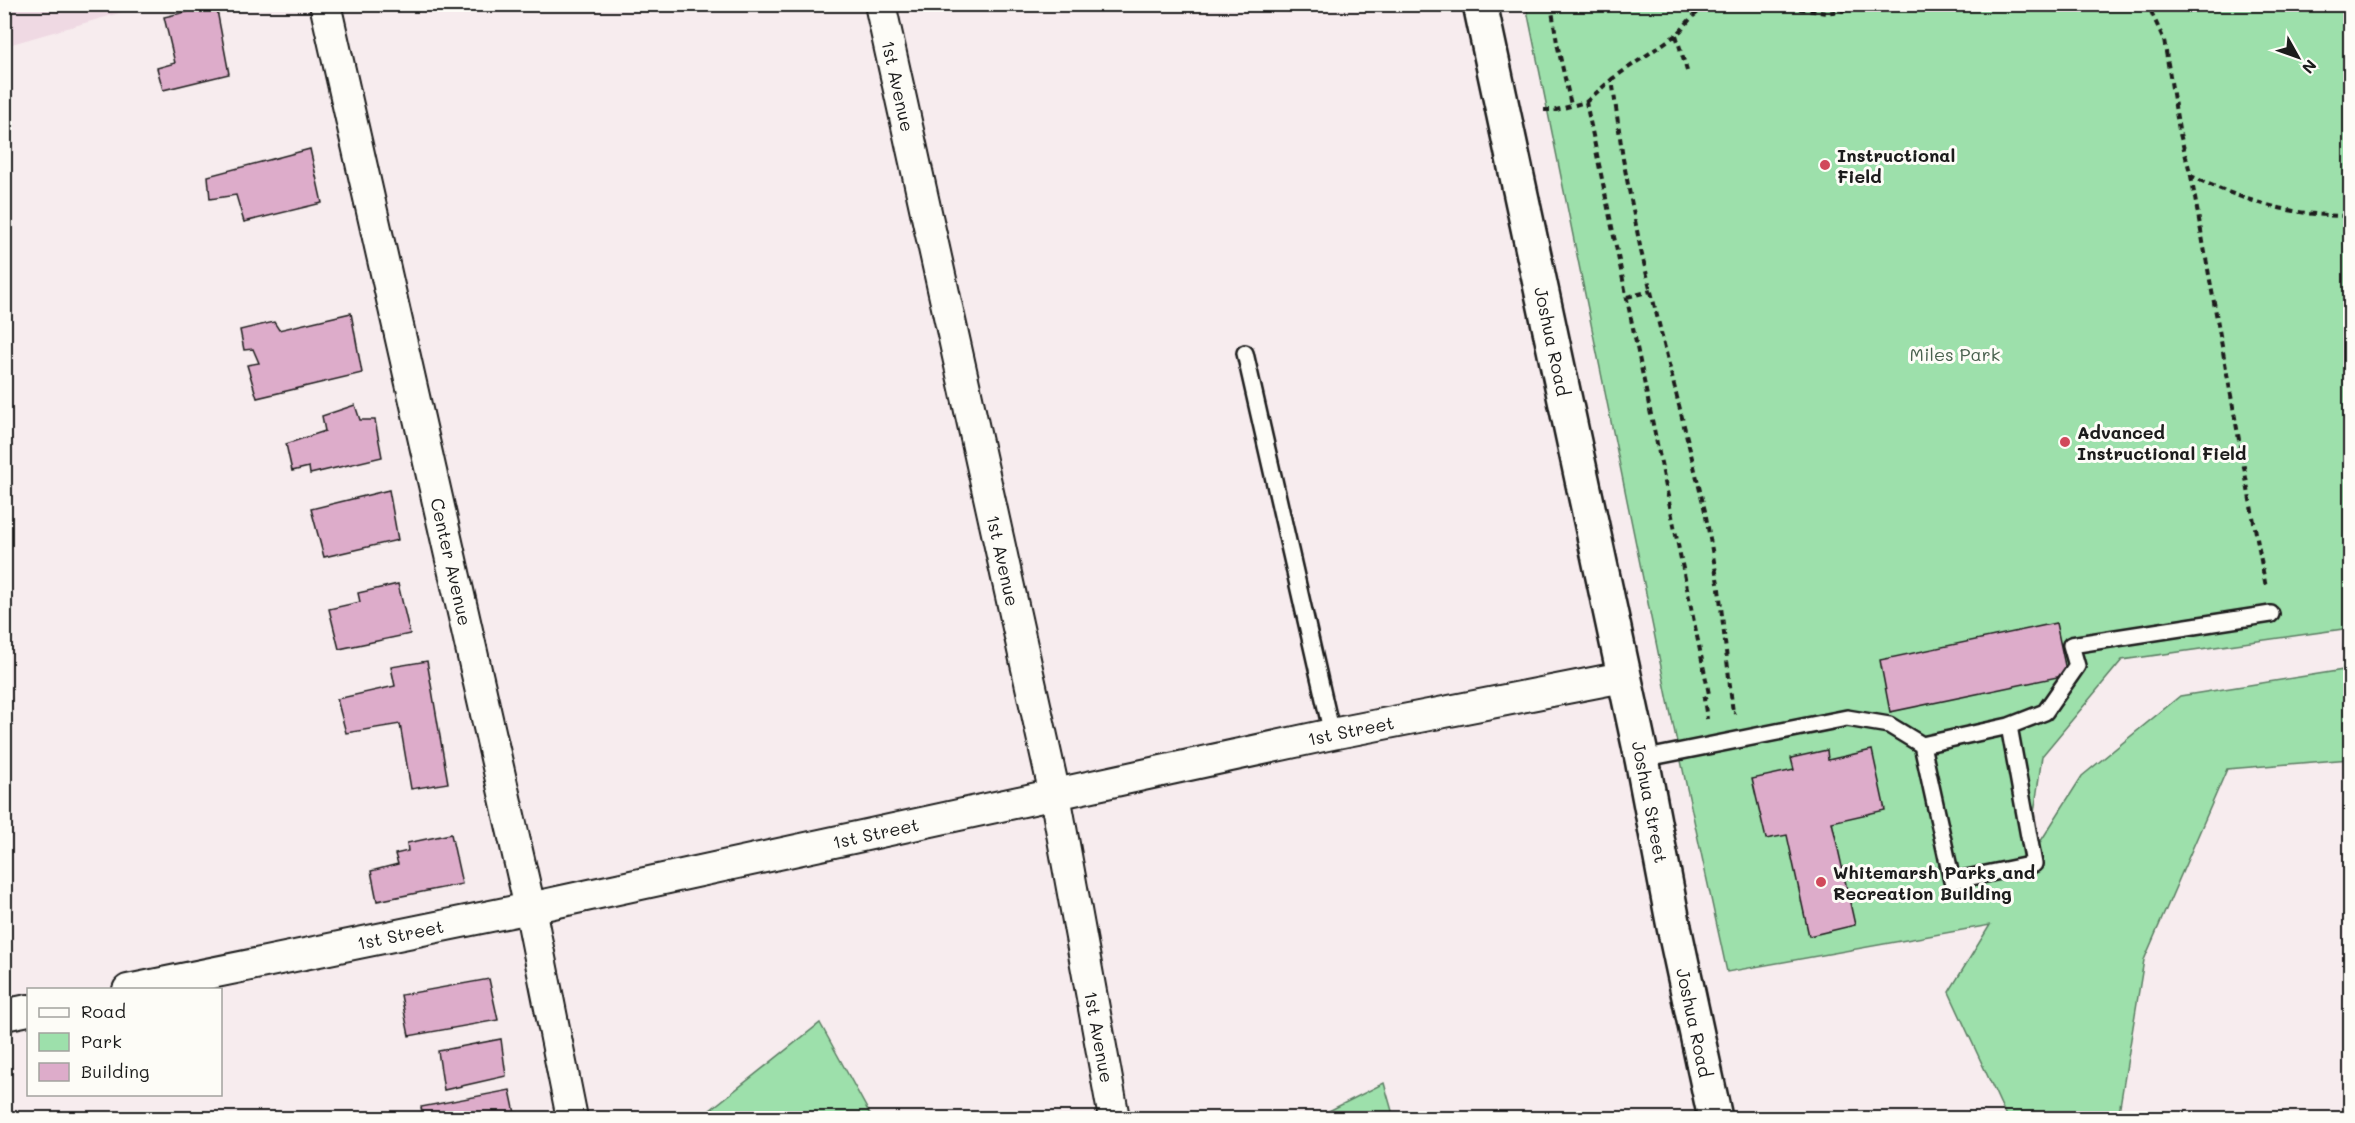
<svg xmlns="http://www.w3.org/2000/svg" width="2355" height="1123" font-family="Mali,sans-serif">
<rect width="100%" height="100%" fill="#f7ecee"/>
<filter id="ink" filterUnits="userSpaceOnUse"><feTurbulence type="fractalNoise" baseFrequency=".0167" numOctaves="2"/><feDisplacementMap in="SourceGraphic" scale="12" xChannelSelector="R" yChannelSelector="G"/><feConvolveMatrix kernelMatrix="1 2 1 2 8 2 1 2 1" color-interpolation-filters="sRGB"/></filter>
<g filter="url(#ink)">
<path fill="#efd9e3" d="M5,4H147V5L5,46Z"/>
<path fill="#9de0ab" stroke="#5c7e64" stroke-width="1.5" d="M1526,5H2350V628L2122,660L2042,756L2027,863L2082,776L2180,696L2350,669V759L2227,769L2144,960L2118,1118H2007L1949,992L1990,925L1727,972L1668,701Z
M820,1023L872,1118H700Z
M1384,1083L1394,1118H1315Z"/>
<path fill="#ddacca" stroke="#1c1c1c" stroke-width="1.5" d="M216,5L229,74L163,90L157,68L175,63L164,17Z
M310,149L322,203L244,222L236,195L210,199L208,176Z
M351,313L362,373L257,398L247,365L259,363L253,349L244,350L240,330L274,322L279,330Z
M355,405L360,420H375L382,457L310,474L309,467L292,471L286,444L325,431L322,416Z
M389,490L398,540L324,557L311,509Z
M398,584L410,634L339,649L329,609L360,602L358,593Z
M2056,623L2067,675L1890,712L1880,660Z
M427,661L448,783L411,789L400,724L346,733L337,699L395,686L391,667Z
M1827,750L1828,760L1872,750L1885,810L1832,822L1855,925L1809,936L1787,835L1766,839L1752,779L1794,770L1791,758Z
M451,834L462,884L377,901L371,871L398,864L395,854L408,851L407,843Z
M489,979L498,1020L409,1036L401,995Z
M501,1039L506,1076L444,1090L438,1051Z
M510,1090L516,1118H423L421,1107Z"/>
<g fill="none" stroke-linecap="round" stroke-linejoin="round">
<g stroke="#1c1c1c" stroke-width="20">
<path id="lane" d="M1245,353L1332,734
M1922,745L1952,881L2034,864L2009,726
M1642,759L1847,718L1889,725L1922,745L2009,726L2045,712L2077,666L2071,645L2271,614"/>
</g>
<g stroke="#1c1c1c" stroke-width="34">
<g id="street">
<path id="s1" d="M325,4L530,908L572,1118"/>
<path id="s2" d="M880,4L1055,795L1114,1118"/>
<path id="s3" d="M128,990L530,908L1332,734L1623,677"/>
<path d="M4,1015L28,1010"/>
</g>
</g>
<g stroke="#1c1c1c" stroke-width="38">
<g id="secondary">
<path id="s4" d="M1480,4L1642,759L1674,927L1715,1118"/>
</g>
</g>
<path stroke="#1c1c1c" stroke-width="4" stroke-dasharray="6 4.5" stroke-linecap="butt" d="M1551,4L1557,43L1571,105
M1768,4L1826,13L1888,4
M2145,4L2149,7L2164,40L2179,130L2191,176C2244,201 2292,216 2350,216
M1676,35L1612,79L1623,159L1641,251L1705,511L1719,589L1733,713L1735,712
M1687,71L1676,35C1684,29 1688,19 1697,13C1708,7 1720,12 1731,4
M1586,102L1612,79
M1544,110H1556L1586,102L1709,694L1704,699L1707,719
M2191,176L2266,588
M1627,297L1651,291"/>
<use href="#lane" stroke="#fdfcf7" stroke-width="15"/>
<use href="#street" stroke="#fdfcf7" stroke-width="30"/>
<use href="#secondary" stroke="#fdfcf7" stroke-width="33"/>
</g>
</g>
<g fill="#d1495b" stroke="#fdfcf7" stroke-width="2">
<circle cx="1825" cy="165" r="6"/>
<circle cx="2065" cy="442" r="6"/>
<circle cx="1821" cy="882" r="6"/>
</g>
<g text-anchor="middle" dominant-baseline="central" stroke-width="6" stroke-linejoin="round" paint-order="stroke">
<g font-size="18" fill="#1c1c1c" stroke="#fdfcf7">
<text stroke="none"><textPath href="#s2" startOffset="84">1st Avenue</textPath></text>
<text stroke="none"><textPath href="#s4" startOffset="345">Joshua Road</textPath></text>
<text stroke="none"><textPath href="#s2" startOffset="570">1st Avenue</textPath></text>
<text stroke="none"><textPath href="#s1" startOffset="572">Center Avenue</textPath></text>
<text stroke="none"><textPath href="#s3" startOffset="1250">1st Street</textPath></text>
<text stroke="none"><textPath href="#s4" startOffset="816">Joshua Street</textPath></text>
<text stroke="none"><textPath href="#s3" startOffset="764">1st Street</textPath></text>
<text stroke="none"><textPath href="#s3" startOffset="278">1st Street</textPath></text>
<text stroke="none"><textPath href="#s4" startOffset="1041">Joshua Road</textPath></text>
<text stroke="none"><textPath href="#s2" startOffset="1056">1st Avenue</textPath></text>
</g>
<g font-size="18" font-weight="bold" fill="#1c1c1c" stroke="#fdfcf7" text-anchor="start">
<text x="1837" y="155">Instructional<tspan x="1837" dy="21">Field</tspan></text>
<text x="2077" y="432">Advanced<tspan x="2077" dy="21">Instructional Field</tspan></text>
<text x="1833" y="872">Whitemarsh Parks and<tspan x="1833" dy="21">Recreation Building</tspan></text>
</g>
<g font-size="18" fill="#49614e" stroke="#fdfcf7">
<text x="1955" y="354">Miles Park</text>
</g>
</g>
<rect width="2355" height="1123" fill="none" stroke="#fdfcf7" stroke-width="24"/>
<rect x="12" y="12" width="2331" height="1099" fill="none" stroke="#1c1c1c" stroke-width="2" filter="url(#ink)"/>
<rect x="27" y="988" width="195" height="108" fill="#fdfcf7" stroke="#a3a29f" stroke-width="1.5"/>
<rect x="39" y="1008" width="30" height="9" fill="#fdfcf7" stroke="#a3a29f" stroke-width="1.5"/>
<text x="81" y="1018" font-size="18" fill="#1c1c1c">Road</text>
<rect x="39" y="1033" width="30" height="18" fill="#9de0ab" stroke="#a3a29f" stroke-width="1.5"/>
<text x="81" y="1048" font-size="18" fill="#1c1c1c">Park</text>
<rect x="39" y="1063" width="30" height="18" fill="#ddacca" stroke="#a3a29f" stroke-width="1.5"/>
<text x="81" y="1078" font-size="18" fill="#1c1c1c">Building</text>
<g transform="translate(2298 57) rotate(130)" stroke="#fdfcf7" stroke-width="4.5" paint-order="stroke">
<path d="M0-4.5L10 22L0 15L-10 22Z" fill="#1c1c1c"/>
<text y="-9" font-size="16" font-weight="bold" text-anchor="middle" fill="#1c1c1c">N</text>
</g>
</svg>
